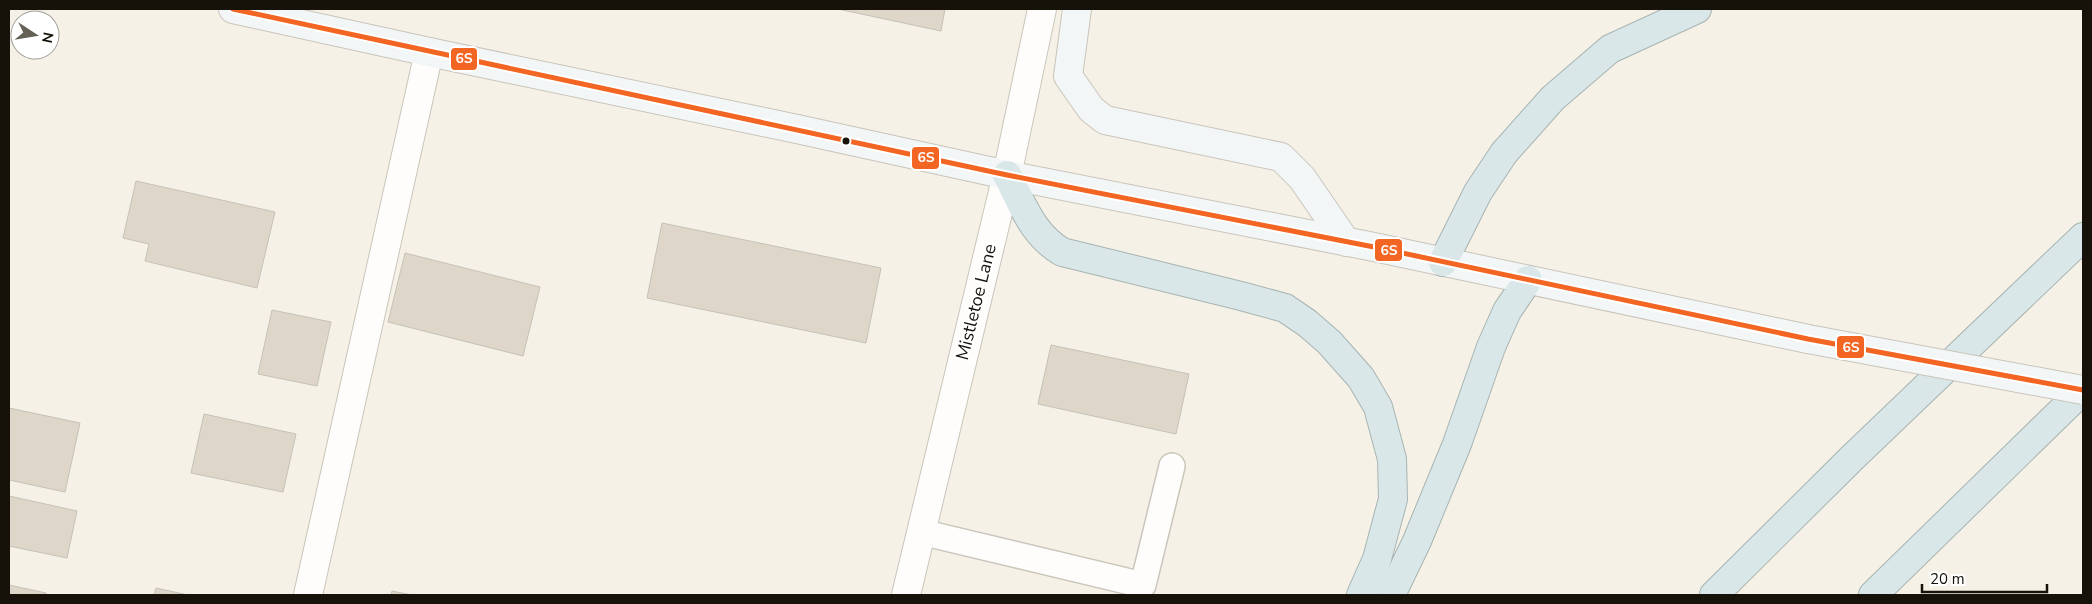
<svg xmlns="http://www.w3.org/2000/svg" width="2092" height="604" font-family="'Nunito Sans',sans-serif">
<rect width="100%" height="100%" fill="#f6f1e6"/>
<path fill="#ded7c9" stroke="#c5c1b7" d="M838,9H945L941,31Z
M136,181L275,212L257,288L145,261L149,244L123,238Z
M662,223L881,268L866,343L647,298Z
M405,253L540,287L523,356L388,322Z
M272,310L331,322L317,386L258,374Z
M1051,345L1189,374L1176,434L1038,404Z
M9,408L80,423L65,492L9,480Z
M204,414L296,434L283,492L191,473Z
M9,496L77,511L67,558L9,546Z
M9,585L46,593V595H9Z
M156,588L188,595H154Z
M392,591L412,595H391Z"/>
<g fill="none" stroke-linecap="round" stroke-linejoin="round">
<g stroke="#c9c5bb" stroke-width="28">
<path id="service" d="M921,532L1143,585L1172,466"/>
</g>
<g stroke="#c9c5bb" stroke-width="30">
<path id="minor" d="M308,595L429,52
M906,595L1007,175"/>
</g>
<g stroke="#c9c5bb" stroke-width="30">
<path id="tertiary" d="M1007,175L1042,9"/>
</g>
<g stroke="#c9c5bb" stroke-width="30">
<path id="secondary" d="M233,9L429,52L797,129L1007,175L1374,247L1808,339
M1077,9L1068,76L1091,109L1105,120L1281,157L1302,178L1346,242"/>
</g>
<g stroke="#a7b4b2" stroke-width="30">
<path id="motorway" d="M1007,175C1023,205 1032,234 1062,252L1241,296L1285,308L1307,323L1329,342L1361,378L1378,407L1392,459L1393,499L1377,559L1361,595
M1443,262L1478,192L1504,153L1553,98L1610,49L1697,9
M1391,595L1417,541L1457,444L1491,347L1507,311L1528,280
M1714,595L1852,458L2083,237
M1873,595L2083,390"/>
</g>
<use href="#service" stroke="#fefdfb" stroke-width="25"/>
<use href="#minor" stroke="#fefdfb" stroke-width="28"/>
<use href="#tertiary" stroke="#fefdfb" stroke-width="28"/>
<use href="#secondary" stroke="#f3f6f6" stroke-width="28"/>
<use href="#motorway" stroke="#d9e7e9" stroke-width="28"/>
<g stroke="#c9c5bb" stroke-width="30" stroke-linecap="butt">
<path id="secondary-bridge" d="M1808,339L2083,390"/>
</g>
<use href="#secondary-bridge" stroke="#f3f6f6" stroke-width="28"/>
<g stroke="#fff" stroke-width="9">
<path id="bus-1" d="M233,9L1007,175L1374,247L1808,339L2083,390"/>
</g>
<use href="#bus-1" stroke="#f26522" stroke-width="5"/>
</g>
<circle fill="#161209" stroke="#fff" stroke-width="2" cx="846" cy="141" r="4.5"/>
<g text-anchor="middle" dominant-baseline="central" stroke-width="4.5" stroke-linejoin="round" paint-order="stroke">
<g font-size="18" fill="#161209" stroke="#fff">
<text transform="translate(976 302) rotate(-76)">Mistletoe Lane</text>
</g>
</g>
<g stroke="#fff" stroke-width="2">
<rect x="450" y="47" width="28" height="24" rx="5" fill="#f26522"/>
<rect x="911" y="146" width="29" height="24" rx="5" fill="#f26522"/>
<rect x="1374" y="238" width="29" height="24" rx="5" fill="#f26522"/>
<rect x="1836" y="335" width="29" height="24" rx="5" fill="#f26522"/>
</g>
<g font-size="14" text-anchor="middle" font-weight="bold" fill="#fff">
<text x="464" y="63">6S</text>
<text x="926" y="162">6S</text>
<text x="1389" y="255">6S</text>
<text x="1851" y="352">6S</text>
</g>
<rect width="2092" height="604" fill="none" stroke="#161209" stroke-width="20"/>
<g transform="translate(35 35) rotate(102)"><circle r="24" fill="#ffffff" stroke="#a2a09d"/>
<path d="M0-4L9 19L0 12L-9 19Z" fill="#646056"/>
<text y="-8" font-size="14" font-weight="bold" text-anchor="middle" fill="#161209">N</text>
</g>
<path d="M1922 584v8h125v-8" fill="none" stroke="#161209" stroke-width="2.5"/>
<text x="1930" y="584" font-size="15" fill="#161209" stroke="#ffffff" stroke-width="4" paint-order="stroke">20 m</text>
</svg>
